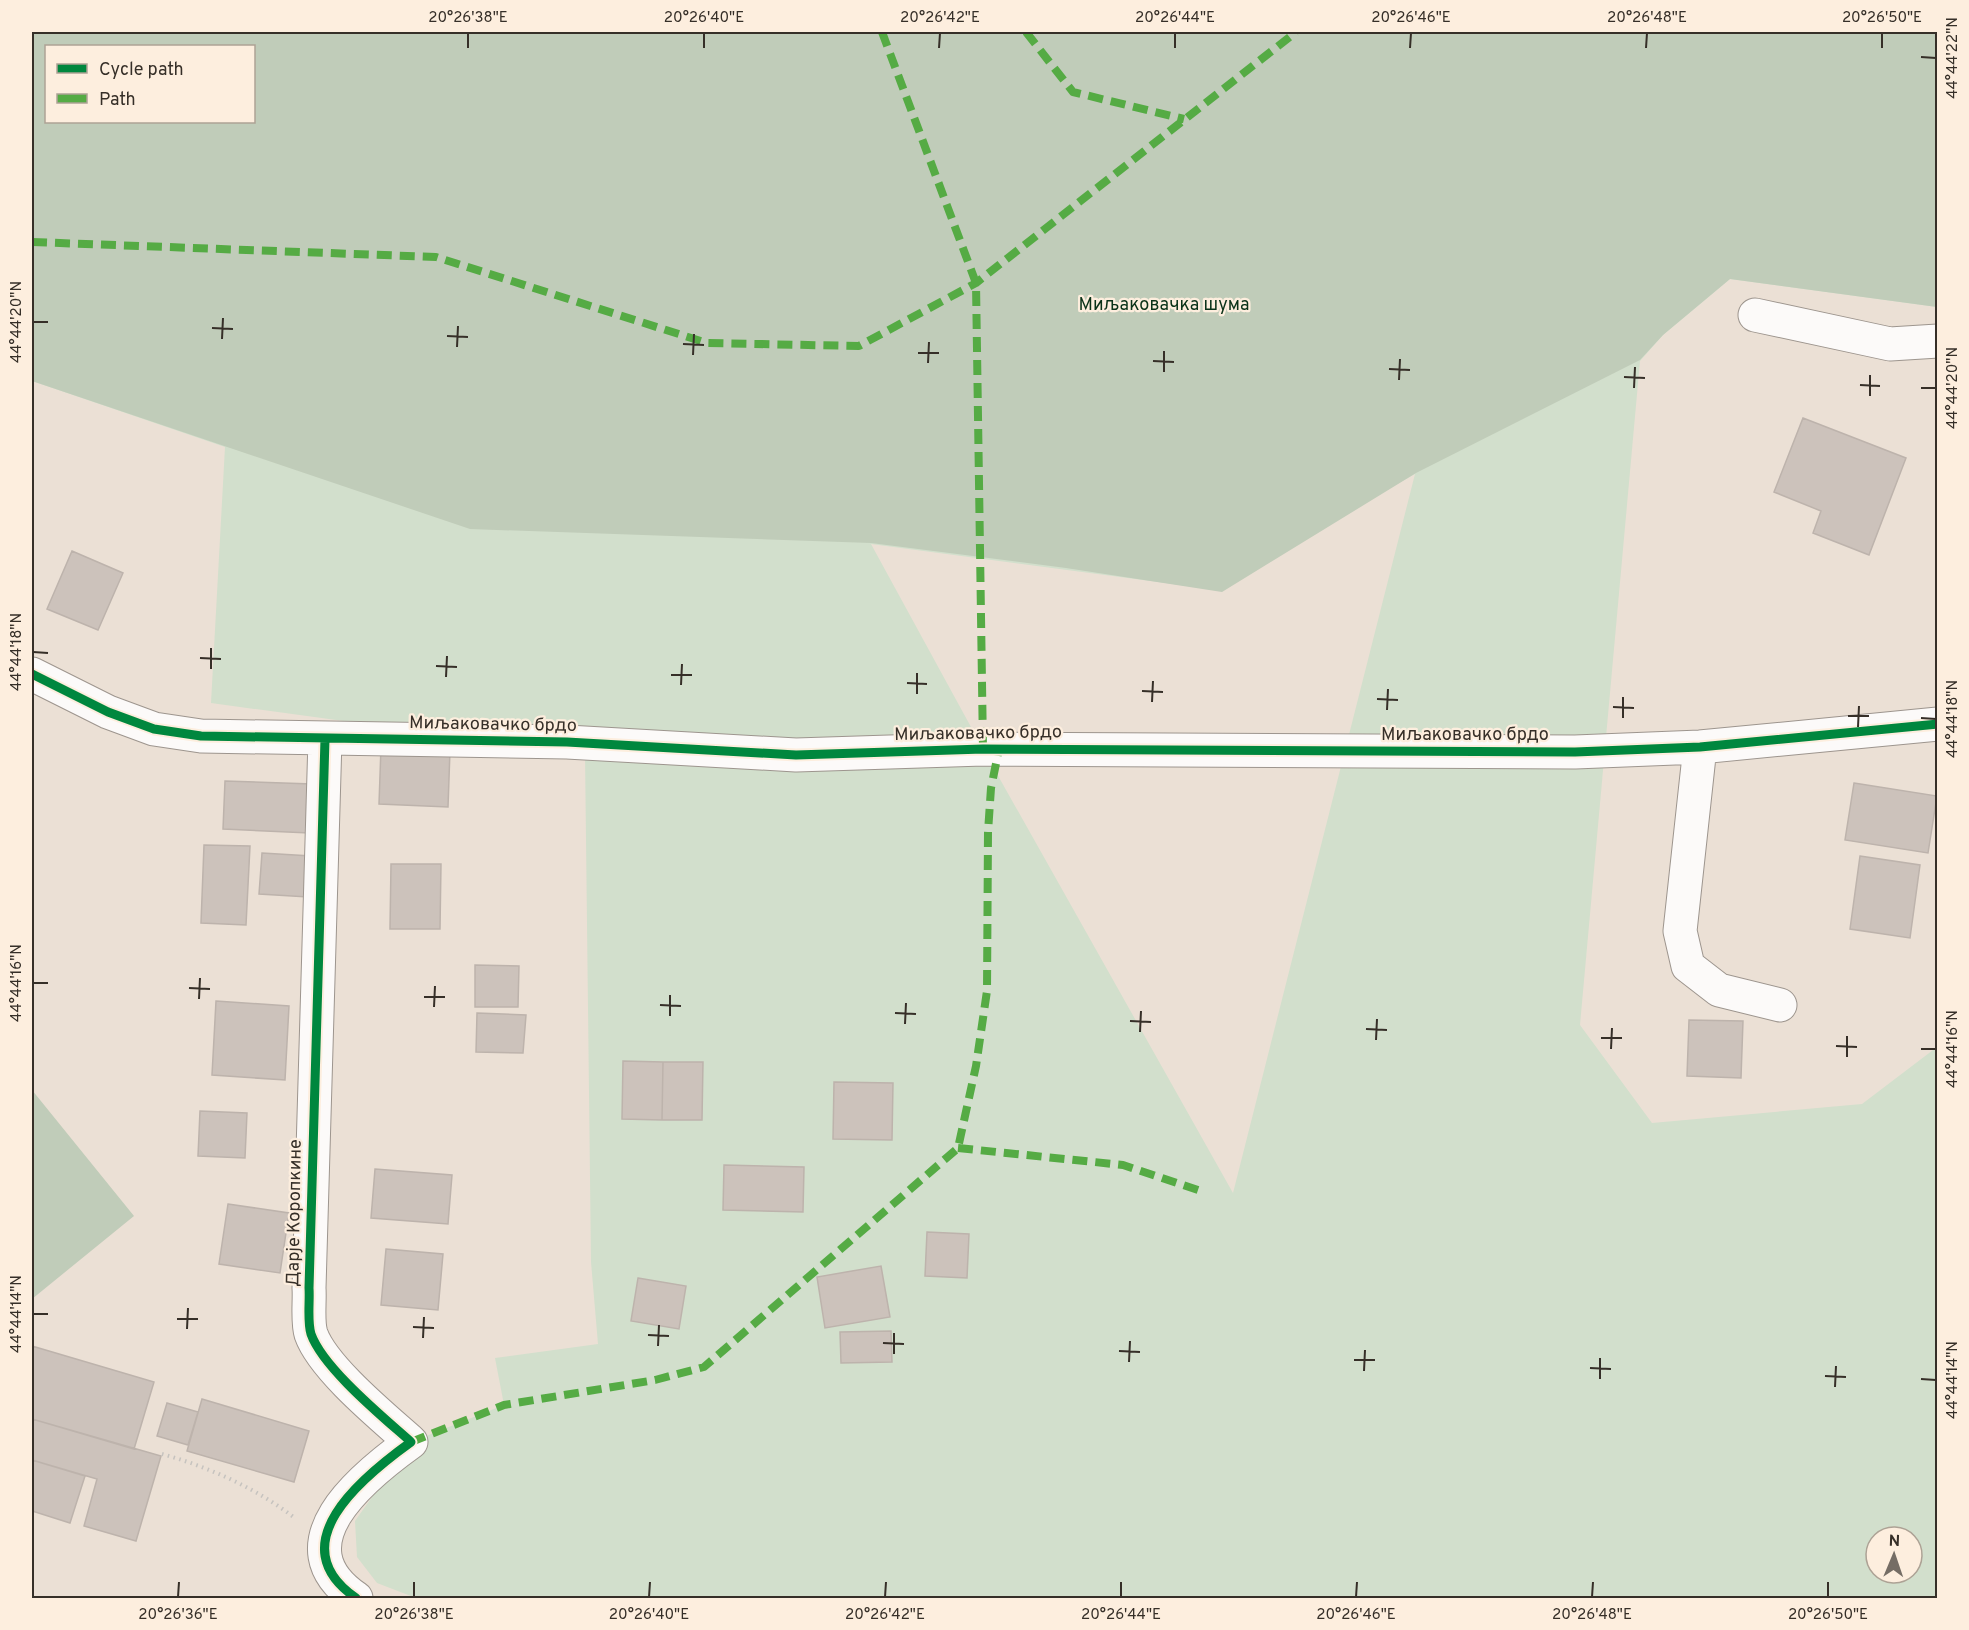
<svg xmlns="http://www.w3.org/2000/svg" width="1969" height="1630" font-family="Overpass,sans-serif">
<rect width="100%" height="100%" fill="#ebe0d5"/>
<path fill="#d2dfcc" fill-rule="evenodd" d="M32,32H1937V307L1730,279L1663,335L1640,361L1580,1025L1652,1123L1862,1104L1937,1047V1598H416L377,1583L357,1557L355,1521L411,1442L504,1405L495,1358L598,1344L591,1262L585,754L211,703L225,447L32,381ZM46,46H254V122H46ZM1415,474L1233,1193L983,749L871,544L1211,589ZM1876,1537H1912V1573H1876Z"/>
<path fill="#c0ccb9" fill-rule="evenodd" d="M32,32H1937V307L1730,279L1663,335L1640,360L1416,473L1222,592L1066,568L871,543L470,529L32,381ZM46,46H254V122H46Z
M32,1090L134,1216L32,1299Z"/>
<path fill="#ccc2bb" stroke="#bdb3ac" stroke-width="1.5" d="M1803,418L1906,458L1869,555L1813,533L1821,511L1774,492Z
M72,551L123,573L98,630L47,609Z
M381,747L450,750L448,807L379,804Z
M225,781L312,784L309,833L223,829Z
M1854,783L1937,796L1928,853L1845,840Z
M204,845L250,846L246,925L201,923Z
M262,853L311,856L308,897L259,894Z
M1860,856L1920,865L1910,938L1850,929Z
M391,864H441L440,929H390Z
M475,965L519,966L518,1007H475Z
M216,1001L289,1006L285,1080L212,1075Z
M477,1013L526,1015L523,1053L476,1052Z
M1689,1020L1743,1021L1741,1078L1687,1076Z
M623,1061L663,1062L662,1120L622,1119Z
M663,1062H703L702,1120H662Z
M834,1082L893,1083L892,1140L833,1139Z
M200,1111L247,1113L245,1158L198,1156Z
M724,1165L804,1167L803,1212L723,1210Z
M375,1169L452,1175L448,1224L371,1218Z
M228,1204L289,1213L280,1273L219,1264Z
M927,1232L969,1234L967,1278L925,1276Z
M386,1249L443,1254L438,1310L381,1305Z
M881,1266L890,1317L825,1328L817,1277Z
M638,1278L686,1286L679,1329L631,1321Z
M891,1331L892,1362L841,1363L840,1332Z
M32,1346L154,1382L134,1449L32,1419Z
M202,1399L309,1431L294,1482L187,1451Z
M167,1403L198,1412L188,1445L157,1436Z
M32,1419L161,1456L136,1541L84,1526L97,1479L32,1460Z
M32,1460L85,1476L70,1523L32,1511Z"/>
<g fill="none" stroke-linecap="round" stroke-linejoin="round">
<g stroke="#9d958e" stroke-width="35">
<path id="minor" d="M1755,315L1890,344L1938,341
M32,674L108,712L154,729L201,736L567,742L796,755L983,749L1575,752L1700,747L1938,724
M325,739L309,1288C310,1301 307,1321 311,1334C323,1368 383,1417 411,1442C361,1478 279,1545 356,1598
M1700,747L1680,931L1688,966L1719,990L1780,1005"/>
</g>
<path stroke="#c6c3bf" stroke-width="4" stroke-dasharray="1.5 4.5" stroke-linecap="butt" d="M162,1454C209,1467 258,1489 296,1519"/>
<use href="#minor" stroke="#fcfaf9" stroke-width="33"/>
<path stroke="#55ab44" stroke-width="8" stroke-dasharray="15 8" stroke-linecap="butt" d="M882,32L976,283L983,749
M1026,32L1073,92L1184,119
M32,242L436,257L707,343L859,346L976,283L1296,32
M958,1148L1123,1165L1198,1190
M411,1442L504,1405L655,1380L704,1367L958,1148L976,1066L987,991L988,832L991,788L999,749"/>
<g stroke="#fdeede" stroke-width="13">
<path id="cycleway" d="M32,674L108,712L154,729L201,736L567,742L796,755L983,749L1575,752L1700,747L1938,724
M325,739L309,1288C310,1301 307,1321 311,1334C323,1368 383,1417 411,1442C361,1478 279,1545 356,1598"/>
</g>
<use href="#cycleway" stroke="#00873e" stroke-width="9"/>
</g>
<path fill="none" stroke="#362f28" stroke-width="2" d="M468,48V33M704,48V33M939,48L940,33M1175,48V33M1410,48L1411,33M1646,48L1647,33M1882,48V33M1921,57L1936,58M33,322H48M212,328L233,329M447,336L468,337M222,339L223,318M683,344L704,345M457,347L458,326M918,353H939M693,355L694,334M1153,361L1174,362M928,363L929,342M1389,369L1410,370M1164,372V351M1624,377L1645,378M1399,380L1400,359M1860,385L1880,386M1634,388L1635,367M1921,388H1936M1870,396V375M33,652L48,653M200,658L221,659M436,666L457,667M211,669V648M671,675H692M446,677L447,656M907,683L927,684M681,685L682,664M1142,691L1163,692M917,694V673M1377,699L1398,700M1152,702L1153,681M1613,707L1634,708M1387,710L1388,689M1848,716H1869M1623,718V697M1921,718L1936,719M1858,727L1859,706M33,983H48M189,988L210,989M424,997H445M199,999L200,978M660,1005L681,1006M434,1007L435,986M895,1013L916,1014M670,1016V995M1130,1021L1151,1022M905,1024L906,1003M1366,1029L1387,1030M1140,1032L1141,1011M1601,1038H1622M1376,1040L1377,1019M1836,1046L1857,1047M1611,1049L1612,1028M1921,1049H1936M1847,1057V1036M33,1314H48M177,1319H198M413,1327L434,1328M187,1329L188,1308M648,1335L669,1336M423,1338L424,1317M883,1343L904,1344M658,1346L659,1325M1119,1351L1140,1352M894,1354V1333M1354,1360H1375M1129,1362L1130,1341M1590,1368L1611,1369M1364,1371L1365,1350M1825,1376L1846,1377M1600,1379V1358M1921,1379L1936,1380M1835,1387L1836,1366M178,1597L179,1582M414,1597V1582M649,1597L650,1582M885,1597L886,1582M1121,1597V1582M1356,1597L1357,1582M1592,1597L1593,1582M1828,1597V1582"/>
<g text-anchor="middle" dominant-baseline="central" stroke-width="4.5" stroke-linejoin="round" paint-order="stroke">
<g font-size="18" fill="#0a3218" stroke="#fdeede">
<text x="1164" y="305">Миљаковачка шума</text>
</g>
<g font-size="18" fill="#362f28" stroke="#fdeede">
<text transform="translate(493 725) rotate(1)">Миљаковачко брдо</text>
<text transform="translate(978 734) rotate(-1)">Миљаковачко брдо</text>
<text x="1465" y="735">Миљаковачко брдо</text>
<text transform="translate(295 1213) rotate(-89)">Дарје Коропкине</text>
</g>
</g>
<rect width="1969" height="1630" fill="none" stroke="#fdeede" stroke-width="66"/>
<rect x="45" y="45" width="210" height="78" fill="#fdeede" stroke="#ada295" stroke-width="1.5"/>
<rect x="57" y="64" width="30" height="9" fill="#00873e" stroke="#ada295" stroke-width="1.5"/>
<text x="99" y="75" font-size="18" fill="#362f28">Cycle path</text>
<rect x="57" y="94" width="30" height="9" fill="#55ab44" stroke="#ada295" stroke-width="1.5"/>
<text x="99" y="105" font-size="18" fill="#362f28">Path</text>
<g transform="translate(1894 1555) rotate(2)"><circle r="28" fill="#fdeede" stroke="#ada295" stroke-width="1.5"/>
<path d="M0-4.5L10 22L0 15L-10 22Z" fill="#756d65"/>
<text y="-9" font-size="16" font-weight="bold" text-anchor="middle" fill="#362f28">N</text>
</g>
<rect x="33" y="33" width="1903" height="1564" fill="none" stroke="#362f28" stroke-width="2"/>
<g font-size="15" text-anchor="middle" fill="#362f28">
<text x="468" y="22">20°26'38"E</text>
<text x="704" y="22">20°26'40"E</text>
<text x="940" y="22">20°26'42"E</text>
<text x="1175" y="22">20°26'44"E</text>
<text x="1411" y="22">20°26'46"E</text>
<text x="1647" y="22">20°26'48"E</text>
<text x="1882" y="22">20°26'50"E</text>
<text transform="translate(1952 58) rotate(-90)" y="5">44°44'22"N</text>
<text transform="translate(16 322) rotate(-90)" y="5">44°44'20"N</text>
<text transform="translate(1952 388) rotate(-90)" y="5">44°44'20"N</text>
<text transform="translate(16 652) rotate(-90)" y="5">44°44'18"N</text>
<text transform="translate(1952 719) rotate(-90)" y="5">44°44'18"N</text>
<text transform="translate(16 983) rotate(-90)" y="5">44°44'16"N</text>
<text transform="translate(1952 1049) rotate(-90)" y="5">44°44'16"N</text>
<text transform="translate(16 1314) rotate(-90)" y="5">44°44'14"N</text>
<text transform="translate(1952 1380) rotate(-90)" y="5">44°44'14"N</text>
<text x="178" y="1619">20°26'36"E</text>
<text x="414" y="1619">20°26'38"E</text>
<text x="649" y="1619">20°26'40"E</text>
<text x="885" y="1619">20°26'42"E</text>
<text x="1121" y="1619">20°26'44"E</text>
<text x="1356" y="1619">20°26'46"E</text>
<text x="1592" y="1619">20°26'48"E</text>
<text x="1828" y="1619">20°26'50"E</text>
</g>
</svg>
